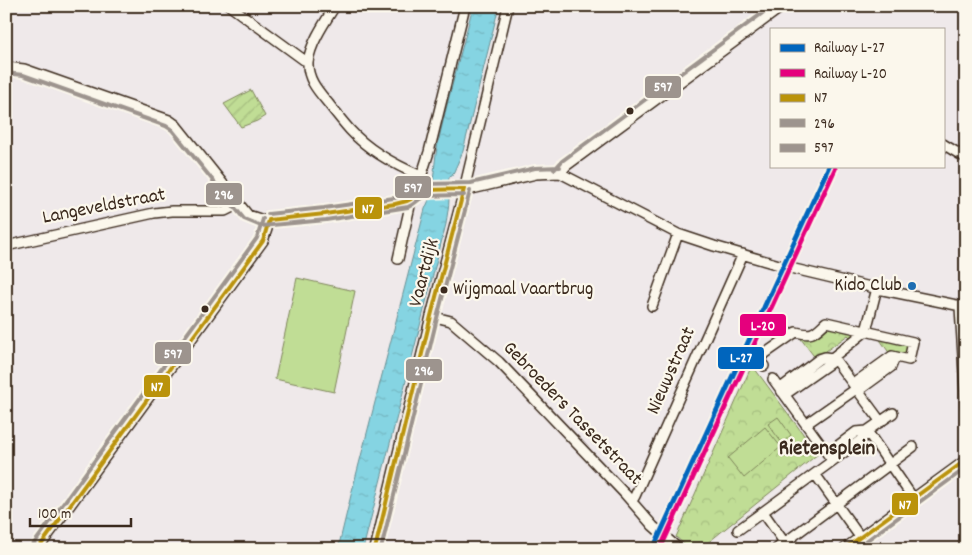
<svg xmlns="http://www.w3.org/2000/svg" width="972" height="555" font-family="Dekko,sans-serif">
<defs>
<pattern id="forest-crowns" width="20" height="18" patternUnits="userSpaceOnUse" patternTransform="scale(1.25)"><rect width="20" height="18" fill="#c0dd95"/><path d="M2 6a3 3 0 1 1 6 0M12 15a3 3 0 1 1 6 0" fill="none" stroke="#a6be80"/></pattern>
<pattern id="garden-furrows" width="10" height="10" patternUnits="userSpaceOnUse" patternTransform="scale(1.25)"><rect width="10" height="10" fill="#c0dd95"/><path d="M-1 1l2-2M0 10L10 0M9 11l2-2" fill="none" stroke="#a6be80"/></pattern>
<pattern id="water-ripples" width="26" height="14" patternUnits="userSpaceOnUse" patternTransform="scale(1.25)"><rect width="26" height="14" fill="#85d4e2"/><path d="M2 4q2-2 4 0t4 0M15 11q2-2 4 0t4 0" fill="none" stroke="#74b6c1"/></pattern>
</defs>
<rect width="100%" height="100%" fill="#efe9ea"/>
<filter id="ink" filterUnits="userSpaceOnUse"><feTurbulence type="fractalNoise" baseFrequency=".02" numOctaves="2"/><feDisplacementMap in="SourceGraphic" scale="10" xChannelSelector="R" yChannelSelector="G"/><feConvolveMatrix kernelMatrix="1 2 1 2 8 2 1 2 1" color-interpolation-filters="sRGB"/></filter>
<g filter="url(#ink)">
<path fill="url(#forest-crowns)" stroke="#7e845a" d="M829,325L857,332L852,339L848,335L826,351L829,356L816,359L798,335L810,339Z
M876,334L910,343L906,356L890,354Z
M752,365L818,454L700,549H690L676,537Z"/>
<path fill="url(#garden-furrows)" stroke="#7e845a" d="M251,90L265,116L257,121L241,127L224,104Z"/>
<path fill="#c0dd95" stroke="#7e845a" d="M297,278L355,291L334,392L275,379Z
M778,417L791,435L782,443L768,424Z
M765,427L781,447L744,478L728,458Z"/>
<path fill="url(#water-ripples)" stroke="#679094" d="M473,6H499L463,151L452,176L449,177C448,184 449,191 449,198C449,207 447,215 446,224L363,549H338L352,491L425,209C435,190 433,169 437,148C447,101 461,54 473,6Z"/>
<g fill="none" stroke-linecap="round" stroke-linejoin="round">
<g stroke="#3b2a1e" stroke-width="12">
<path id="minor" d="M230,6L304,60L308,61
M335,6C325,22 310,44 308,62C307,79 318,91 328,103C335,112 342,121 350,130C369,151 395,165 421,176
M6,67L24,69L169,120L176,125L248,215L263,220L325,214L407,201L411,199L416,193L427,190L472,189L536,174L560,173L678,234L714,246L786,267L883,290L966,307
M943,144L966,158
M560,173L566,166L783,6
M6,246L154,213L172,211H225L239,204
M398,259L410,206L416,193L429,152L465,6
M652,306L678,234
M960,307L966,407
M431,316L451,321L499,362L625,494L653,526L679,549
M833,357L881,422
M764,366L759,360L763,355L796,332C813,336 813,334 826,322L913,342L909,360L892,356L853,384
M773,379L832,460
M858,391L891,367L895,357
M782,392L787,393L830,363L832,358L866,331L877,288
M782,392V387L819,359L825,357L832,358
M806,424L856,389
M867,431L913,498
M828,453L856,432L867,431
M815,474L860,537
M632,501L635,496L743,254
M763,512L789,549
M738,530L861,440L867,431L893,413
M38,549L263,241L267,229L269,220
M375,549L431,316L462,198L508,6
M776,549L913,447
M844,549L966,460"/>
</g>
<use href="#minor" stroke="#fbf7ec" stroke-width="9"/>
<g stroke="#fbf7ec" stroke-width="8">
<path id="bus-1" d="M269,220L325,214L395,204L407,201L411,199L416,193L427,190L464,189
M38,549L263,241L269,220
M375,549L431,316L464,189
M844,549L966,460"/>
</g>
<g stroke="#fbf7ec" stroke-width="8">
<path id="bus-2" d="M6,73L23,75L166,126L172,130L244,219L261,226L326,220L408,207C414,205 417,200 422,198C431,194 453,196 464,195
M381,549L437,318L470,191
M855,549L966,468"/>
</g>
<g stroke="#fbf7ec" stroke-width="8">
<path id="bus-3" d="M555,169L562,161L772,6
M268,214L324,208L394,198L405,195L413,187L426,184L471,183L535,168L560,167
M33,545L257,238L263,219"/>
</g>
<use href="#bus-1" stroke="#ba930a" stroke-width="4"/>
<use href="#bus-2" stroke="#9d948e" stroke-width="4"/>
<use href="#bus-3" stroke="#9d948e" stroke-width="4"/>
<g stroke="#fbf7ec" stroke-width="9">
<path id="rail-1" d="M653,549L829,166"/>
</g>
<g stroke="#fbf7ec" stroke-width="9">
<path id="rail-2" d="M660,549L835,169"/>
</g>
<use href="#rail-1" stroke="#0065bd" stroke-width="5"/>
<use href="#rail-2" stroke="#e5007d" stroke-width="5"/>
</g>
</g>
<g fill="#3b2a1e" stroke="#fbf7ec" stroke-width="2">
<circle cx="630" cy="111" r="4.5"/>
<circle cx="444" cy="290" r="4.5"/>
<circle cx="205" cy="309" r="4.5"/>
</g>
<circle fill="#1f6fb2" stroke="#fbf7ec" stroke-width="2" cx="912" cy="286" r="5"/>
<g text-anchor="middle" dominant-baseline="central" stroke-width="4.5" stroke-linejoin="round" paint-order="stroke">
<g font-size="19" fill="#3b2a1e" stroke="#fbf7ec" text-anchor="start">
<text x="453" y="290">Wijgmaal Vaartbrug</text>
</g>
<g font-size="20" fill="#3b2a1e" stroke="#fbf7ec">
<text transform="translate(104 207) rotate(-11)">Langeveldstraat</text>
<text transform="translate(425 273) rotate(-75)">Vaartdijk</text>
<text transform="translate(672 371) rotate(-66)">Nieuwstraat</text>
<text transform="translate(572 414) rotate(46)">Gebroeders Tassetstraat</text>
</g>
<g font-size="20" fill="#3b2a1e" stroke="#fbf7ec" text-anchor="end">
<text x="902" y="286">Kido Club</text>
</g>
<g font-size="21" font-weight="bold" fill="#3b2a1e" stroke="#fbf7ec">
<text x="827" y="450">Rietensplein</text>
</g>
</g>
<g stroke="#fbf7ec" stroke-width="2">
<rect x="644" y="75" width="38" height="24" rx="5" fill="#9d948e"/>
<rect x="394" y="175" width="38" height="24" rx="5" fill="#9d948e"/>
<rect x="205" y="182" width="38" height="24" rx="5" fill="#9d948e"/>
<rect x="354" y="196" width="29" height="24" rx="5" fill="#ba930a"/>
<rect x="739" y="313" width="48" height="24" rx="5" fill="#e5007d"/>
<rect x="154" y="341" width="38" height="24" rx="5" fill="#9d948e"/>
<rect x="717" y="346" width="48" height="24" rx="5" fill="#0065bd"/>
<rect x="405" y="358" width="38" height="24" rx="5" fill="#9d948e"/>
<rect x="143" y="374" width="28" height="24" rx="5" fill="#ba930a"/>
<rect x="891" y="492" width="28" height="24" rx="5" fill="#ba930a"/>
</g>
<g font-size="14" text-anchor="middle" font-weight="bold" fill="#fff">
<text x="663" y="91">597</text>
<text x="413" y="192">597</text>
<text x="224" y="199">296</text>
<text x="368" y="213">N7</text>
<text x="763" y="330">L-20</text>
<text x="173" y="358">597</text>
<text x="741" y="362">L-27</text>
<text x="424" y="375">296</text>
<text x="157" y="391">N7</text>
<text x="905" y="509">N7</text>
</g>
<rect width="972" height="555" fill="none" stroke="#fbf7ec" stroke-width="25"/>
<rect x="12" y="12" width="947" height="530" fill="none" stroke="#3b2a1e" stroke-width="2" filter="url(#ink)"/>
<rect x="770" y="28" width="175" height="140" fill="#fbf7ec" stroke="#aea59a"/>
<rect x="780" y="44" width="25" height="8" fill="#0065bd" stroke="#aea59a"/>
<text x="814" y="52" font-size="15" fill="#3b2a1e">Railway L-27</text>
<rect x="780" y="69" width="25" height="8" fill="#e5007d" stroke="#aea59a"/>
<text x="814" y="78" font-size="15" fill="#3b2a1e">Railway L-20</text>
<rect x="780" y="94" width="25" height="8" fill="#ba930a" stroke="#aea59a"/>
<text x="814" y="102" font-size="15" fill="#3b2a1e">N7</text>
<rect x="780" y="119" width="25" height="8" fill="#9d948e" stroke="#aea59a"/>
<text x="814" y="128" font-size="15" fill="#3b2a1e">296</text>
<rect x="780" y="144" width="25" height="8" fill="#9d948e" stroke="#aea59a"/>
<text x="814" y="152" font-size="15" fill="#3b2a1e">597</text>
<path d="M30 518v8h101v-8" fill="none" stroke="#3b2a1e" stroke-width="2.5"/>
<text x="38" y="518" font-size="15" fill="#3b2a1e" stroke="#fbf7ec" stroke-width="4" paint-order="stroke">100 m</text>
</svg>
